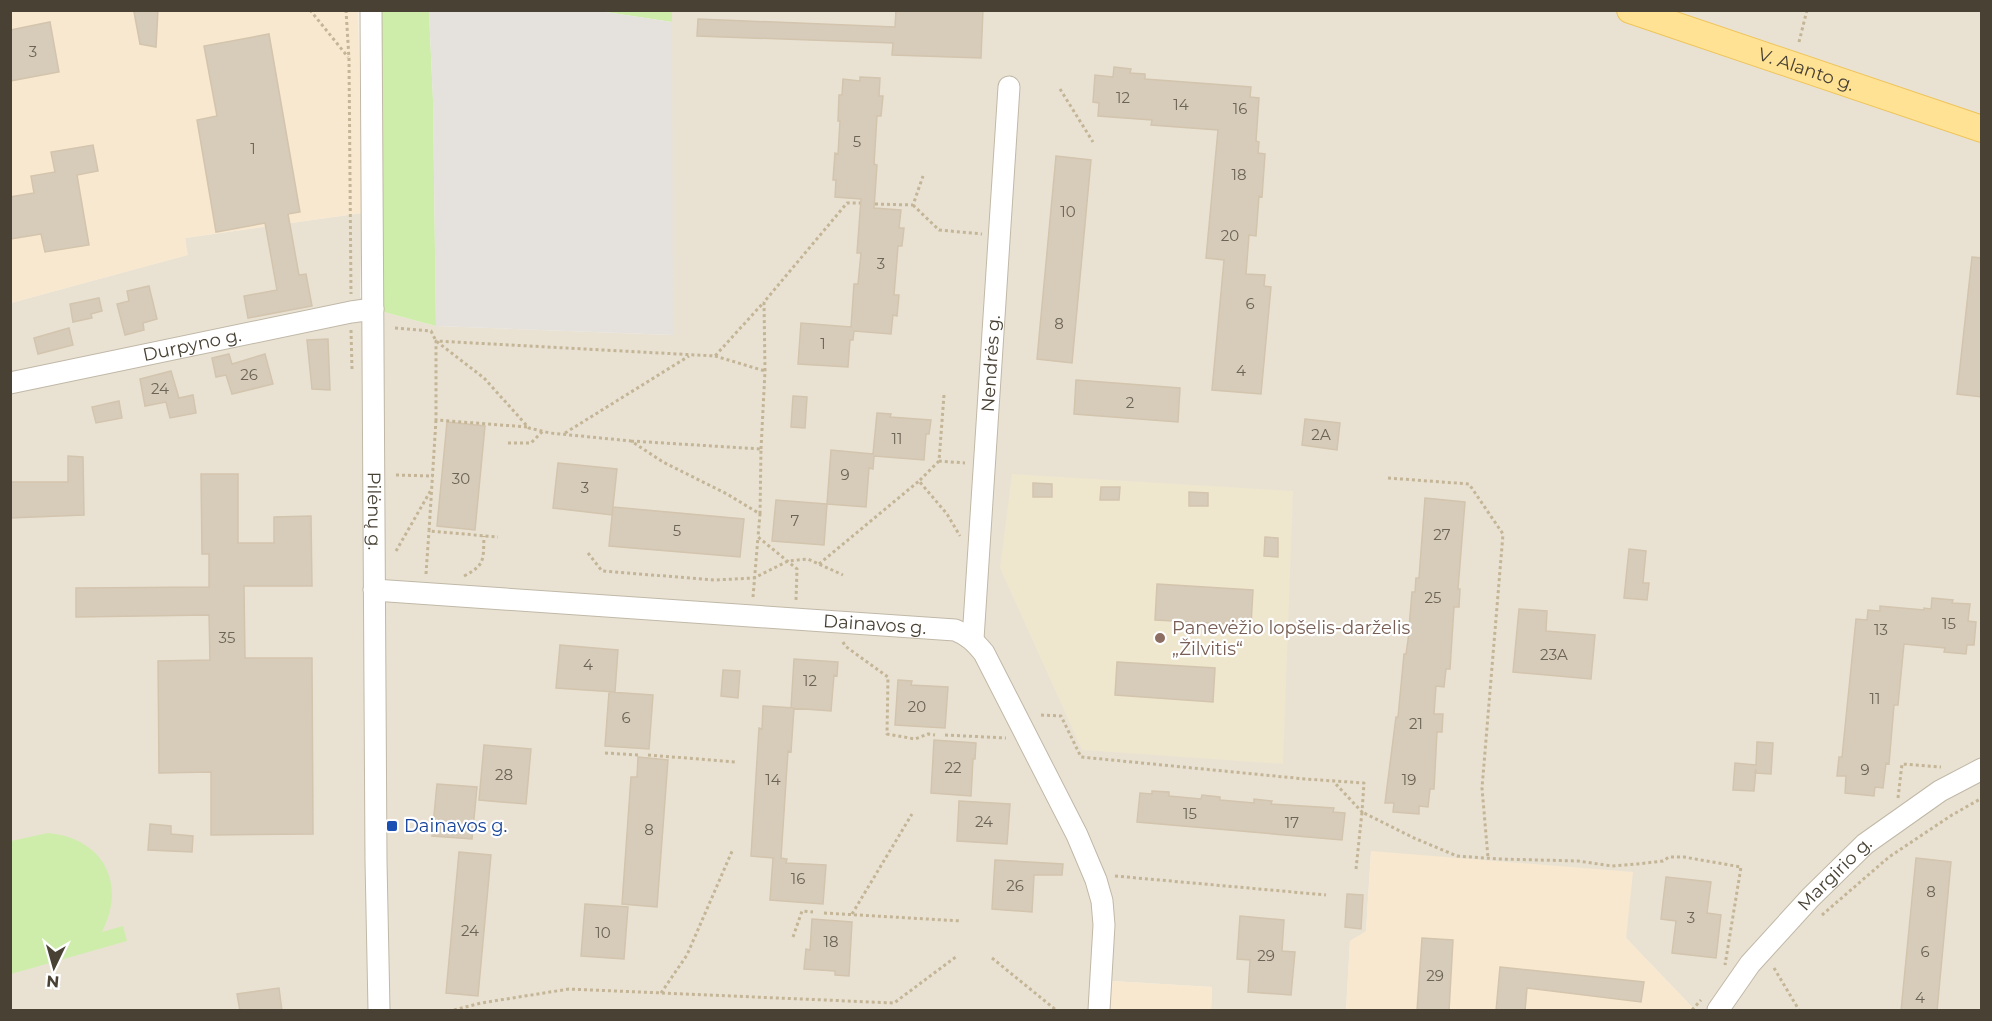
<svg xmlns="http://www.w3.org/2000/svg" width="1992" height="1021" font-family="Montserrat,sans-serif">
<rect width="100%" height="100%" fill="#f4f0e6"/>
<path fill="#e9e2d3" d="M672,11H1981V1010H1695L1626,938L1371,852L1366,932L1350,941L1346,1010H1211L1212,987L1112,981L1110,1010H11V303L187,255L185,238L362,213L360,297L373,309L436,326L672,335Z"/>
<path fill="#f8e8cf" d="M11,11H358L362,213L185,238L188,255L11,303Z
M1371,851L1633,872L1626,938L1695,1010H1346L1350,941L1366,931Z
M1111,981L1212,987L1211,1010H1110Z"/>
<path fill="#efe6ce" d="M1012,474L1293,491L1283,764L1082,750L1000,568Z"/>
<path fill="#ceedab" d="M371,11H429L433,100L436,326L373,309Z
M599,11H672V22Z
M48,833C103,838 127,883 102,932L123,926L127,941L11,974V841Z"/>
<path fill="#e5e2de" d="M429,11H599L672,22L673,335L436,326L433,100Z"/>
<path fill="#d7ccba" stroke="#d3c4ad" stroke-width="1.5" d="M143,10H158L156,47L140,44L134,12Z
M896,10H983L981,58L892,55L893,43L697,36L698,19L895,27Z
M50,22L59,72L10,81V30Z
M269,34L300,212L288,214L299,275L306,274L312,306L248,318L244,296L277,290L265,223L216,232L197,120L217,116L204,46Z
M1114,67L1131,69L1130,73L1145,74V79L1251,87L1250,97L1259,98L1256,141L1259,142L1258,153L1265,154L1262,197L1259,196L1256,236L1249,235L1246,274L1265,275L1264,286L1271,287L1261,394L1212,390L1224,260L1206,258L1218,130L1151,125L1152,120L1098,116L1099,103L1093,102L1095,75L1113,77Z
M860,77L880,78L879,96H883L881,116H877L874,164L877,165L874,208L901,210L899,228H904L902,246H898L894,295H899L897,316L893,315L891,334L854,331L853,340H850L848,367L798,364L801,323L851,327L854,284H858L861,253H857L861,199L835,197L836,180H833L835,153L838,154L840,121H838L839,95H842L843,79L860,81Z
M93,145L98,171L77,175L89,245L45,252L41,234L10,239V197L34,193L31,176L55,172L51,152Z
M1056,156L1091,160L1072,363L1037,359Z
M1972,257L1982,258V397L1957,394Z
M149,286L157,319L143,323L144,330L125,335L117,304L129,301L127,291Z
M99,298L102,311L91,314L92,318L73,322L70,304Z
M69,328L73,345L38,354L34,338Z
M328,339L330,390L312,389L307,340Z
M229,354L232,364L265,354L273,384L232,394L226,375L216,377L212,358Z
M171,371L179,398L193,395L196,413L170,418L166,402L145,406L140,379Z
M1076,380L1180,388L1178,422L1074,414Z
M793,396L807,397L805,428L791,427Z
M119,401L122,418L96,423L92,407Z
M877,413L891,414L890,417L931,420L929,434H926L924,460L874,456L873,469L869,468L866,507L827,504L824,545L772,541L776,500L827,504L831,450L873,454Z
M1305,419L1340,423L1337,450L1302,445Z
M447,422L485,426L475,530L437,526Z
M68,456L83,457L84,515L10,518V482H68Z
M558,463L617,469L612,515L553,508Z
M201,474H238V543H274V517L311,516L312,586H244L245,658H312L313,834L211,835V772L159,773L158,661L210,660L209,615L76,617V588L209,587V554H202Z
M1033,483L1052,484V497H1033Z
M1101,487H1120L1119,500H1100Z
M1189,492L1208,493V506H1189Z
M1425,498L1465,502L1458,589H1460L1459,607H1454L1450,669H1446L1444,687L1436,686L1434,714H1443L1442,732H1437L1434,789H1430L1428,807L1419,806V814L1393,812L1394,803H1385L1396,717H1398L1404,654H1406L1408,640L1412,592H1415L1416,578H1419Z
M613,507L744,519L740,557L609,546Z
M1265,537L1278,538V557L1264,556Z
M1629,549L1646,551L1643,583H1649L1647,600L1624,598Z
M1157,584L1253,590L1251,625L1155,620Z
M1932,598L1953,600L1952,603L1970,604L1968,621L1976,622L1974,645H1967L1966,654L1944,652L1945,648L1904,644L1898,705H1894L1889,764L1886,763L1883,788L1875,787L1874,796L1845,793L1846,776H1837L1839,757H1842L1856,619L1867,620L1868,610L1880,611V606L1924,610V608L1931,609Z
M1519,609L1547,611L1546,631L1595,635L1591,679L1513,672Z
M560,645L618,650L615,692L556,688Z
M794,659L838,662L837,676L834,675L831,711L791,708Z
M1117,662L1215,668L1213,702L1115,695Z
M723,670L740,671L738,698L721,696Z
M898,680L912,681L911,685L948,687L945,728L895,725Z
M609,692L653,695L649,749L605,746Z
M763,706L794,708L791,752L788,751L781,858L787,859L786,863L826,865L823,904L770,900L773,858L751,856L759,728L762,729Z
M934,740L976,743L975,759H973L971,796L931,793Z
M1757,742L1773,743L1771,774L1755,773L1756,769L1754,791L1733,790L1735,763L1756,765Z
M484,745L531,749L526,804L479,800Z
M638,757L668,760L657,907L622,904L631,777H637Z
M437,784L477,787L472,839L432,836Z
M1152,791L1169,792V796L1201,799L1202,795L1220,797V800L1254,803V799L1272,801L1271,804L1334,808L1333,812L1345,813L1342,840L1137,822L1140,793L1152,794Z
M959,801L1010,804L1007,844L957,841Z
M150,824L171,826V834L193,836L192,852L148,850Z
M459,852L491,855L478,996L446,993Z
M1916,858L1951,862L1937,1011H1901Z
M995,860L1063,864L1062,875H1034L1032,912L992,909Z
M1666,877L1711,882L1707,913L1721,915L1716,958L1672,953L1676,921L1661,919Z
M1347,894L1363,895L1361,929L1345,927Z
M585,904L628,907L624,959L581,956Z
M1240,916L1284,920L1282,951L1295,952L1291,995L1248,992L1250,960L1237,959Z
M812,919L852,922L849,976L835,975V971L804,969L806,949L810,950Z
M1422,938L1453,940L1449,1011H1417Z
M1500,967L1644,982L1641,1002L1527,988L1525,1011H1496Z
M279,988L282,1011H240L237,994Z"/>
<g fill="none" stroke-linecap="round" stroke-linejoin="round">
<g stroke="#c1b8a7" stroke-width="23">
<g id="minor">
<path id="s1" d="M371,10L376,861L379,1010"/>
<path id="s2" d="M10,383L351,312L373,309"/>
<path id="s3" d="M374,590L955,630C968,635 975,642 984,653L1077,835L1096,880L1102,901L1104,925L1099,1010"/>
<path id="s4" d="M973,639L1009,87"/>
<path id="s5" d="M1718,1010L1750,964L1810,898L1865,844L1940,791L1982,769"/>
</g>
</g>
<g stroke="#efc45a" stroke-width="28">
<g id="major">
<path id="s6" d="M1630,10L1982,129"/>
</g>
</g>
<path stroke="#c4b597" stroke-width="3" stroke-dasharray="3 3" stroke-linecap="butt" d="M310,10L348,57
M346,10L349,59L351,294
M1799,42L1807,10
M1060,89L1093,142
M875,204L913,205L923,176
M913,205L939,230L982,234
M395,328L431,331L436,341L484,378L529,428L550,433L631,441L663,462L727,494L760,514L758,537L797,569L796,600
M351,330L352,369
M715,356L765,371
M944,395L939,461L965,463
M436,420L429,531L498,537
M527,427L436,420V341L715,356L764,302
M565,433L689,356
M631,441L761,449L760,514
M508,443H531L543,431
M761,449L765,371L764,302L847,203H860
M939,461L919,481L947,514L960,536
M396,475L433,476
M1388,478L1469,484L1503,534L1482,788L1488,858
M396,551L431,490
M588,553L602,571L715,580L754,578L788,561L808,559L843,575
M819,564L919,481
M426,574L429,531
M464,576C486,565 483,559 484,536
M753,597L758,537
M843,642L845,646L888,677L887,734L915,739L928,734L935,735
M1041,715L1061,716L1081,757L1305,779L1364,783L1362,812L1333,781
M945,735L1006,738
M605,753L638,755
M648,755L736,762
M1898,798L1902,764L1941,767
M1356,869L1362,812L1414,838L1457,856L1499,859L1578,861L1612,866L1637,864L1663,861L1669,857H1684L1741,867L1725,965
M1115,876L1326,895
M824,913L961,921
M852,914L912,814
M1822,915L1889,857L1952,815L1982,798
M793,937L802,911L813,912
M992,958L1056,1010
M1774,968L1799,1010
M661,993L687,955L733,849
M454,1010L481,1003L569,989L894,1003L957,956
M1692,1010L1701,1000"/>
<use href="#minor" stroke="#fff" stroke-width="21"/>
<use href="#major" stroke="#ffe294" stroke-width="26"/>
</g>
<circle fill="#8d6e63" stroke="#fff" stroke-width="2" cx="1160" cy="638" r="6"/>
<rect fill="#1a4fb4" stroke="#fff" stroke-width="2" x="386" y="820" width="12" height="12" rx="3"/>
<g text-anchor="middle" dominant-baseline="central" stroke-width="4.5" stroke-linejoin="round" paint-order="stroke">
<g font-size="15" fill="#6c6456">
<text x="33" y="51">3</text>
<text x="1123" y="97">12</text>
<text x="1181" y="104">14</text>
<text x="1240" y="108">16</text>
<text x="857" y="141">5</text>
<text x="253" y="148">1</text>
<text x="1239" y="174">18</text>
<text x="1068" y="211">10</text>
<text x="1230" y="235">20</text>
<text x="881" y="263">3</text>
<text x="1250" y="303">6</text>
<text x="1059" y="323">8</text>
<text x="823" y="343">1</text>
<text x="1241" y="370">4</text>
<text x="249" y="374">26</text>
<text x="160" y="388">24</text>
<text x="1130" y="402">2</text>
<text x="1321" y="434">2A</text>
<text x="897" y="438">11</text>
<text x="845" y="474">9</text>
<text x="461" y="478">30</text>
<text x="585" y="487">3</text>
<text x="795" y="520">7</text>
<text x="677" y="530">5</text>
<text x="1442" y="534">27</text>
<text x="1433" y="597">25</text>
<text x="1949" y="623">15</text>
<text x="1881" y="629">13</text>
<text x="227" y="637">35</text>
<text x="1554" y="654">23A</text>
<text x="588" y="664">4</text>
<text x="810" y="680">12</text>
<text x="1875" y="698">11</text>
<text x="917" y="706">20</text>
<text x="626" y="717">6</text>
<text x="1416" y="723">21</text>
<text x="953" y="767">22</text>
<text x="1865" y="769">9</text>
<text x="504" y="774">28</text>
<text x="773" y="779">14</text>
<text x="1409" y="779">19</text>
<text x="1190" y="813">15</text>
<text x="984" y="821">24</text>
<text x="1292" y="822">17</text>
<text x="649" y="829">8</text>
<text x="798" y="878">16</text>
<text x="1015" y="885">26</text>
<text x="1931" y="891">8</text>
<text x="1691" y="917">3</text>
<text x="470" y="930">24</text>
<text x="603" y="932">10</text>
<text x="831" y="941">18</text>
<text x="1925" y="951">6</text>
<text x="1266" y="955">29</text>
<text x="1435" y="975">29</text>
<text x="1920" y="997">4</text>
</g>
<g font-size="18" fill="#484134" stroke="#fff">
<text stroke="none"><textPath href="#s6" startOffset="186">V. Alanto g.</textPath></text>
<text stroke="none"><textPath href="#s2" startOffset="186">Durpyno g.</textPath></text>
<text stroke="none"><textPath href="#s4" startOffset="276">Nendrės g.</textPath></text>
<text stroke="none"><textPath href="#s1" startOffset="501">Pilėnų g.</textPath></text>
<text stroke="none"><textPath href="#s3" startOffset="502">Dainavos g.</textPath></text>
<text stroke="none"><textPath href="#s5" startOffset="180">Margirio g.</textPath></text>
</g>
<g font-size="18" fill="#785e54" stroke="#fff" text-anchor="start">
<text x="1172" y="628">Panevėžio lopšelis-darželis<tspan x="1172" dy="21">„Žilvitis“</tspan></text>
</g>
<g font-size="18" fill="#164399" stroke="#fff" text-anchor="start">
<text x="404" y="826">Dainavos g.</text>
</g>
</g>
<rect width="1992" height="1021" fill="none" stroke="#484134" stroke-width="24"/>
<g transform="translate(54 967) rotate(185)" stroke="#ffffff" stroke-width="4.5" paint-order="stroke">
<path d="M0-4.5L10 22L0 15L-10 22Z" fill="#484134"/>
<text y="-9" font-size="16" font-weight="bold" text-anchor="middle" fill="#484134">N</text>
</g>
</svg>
